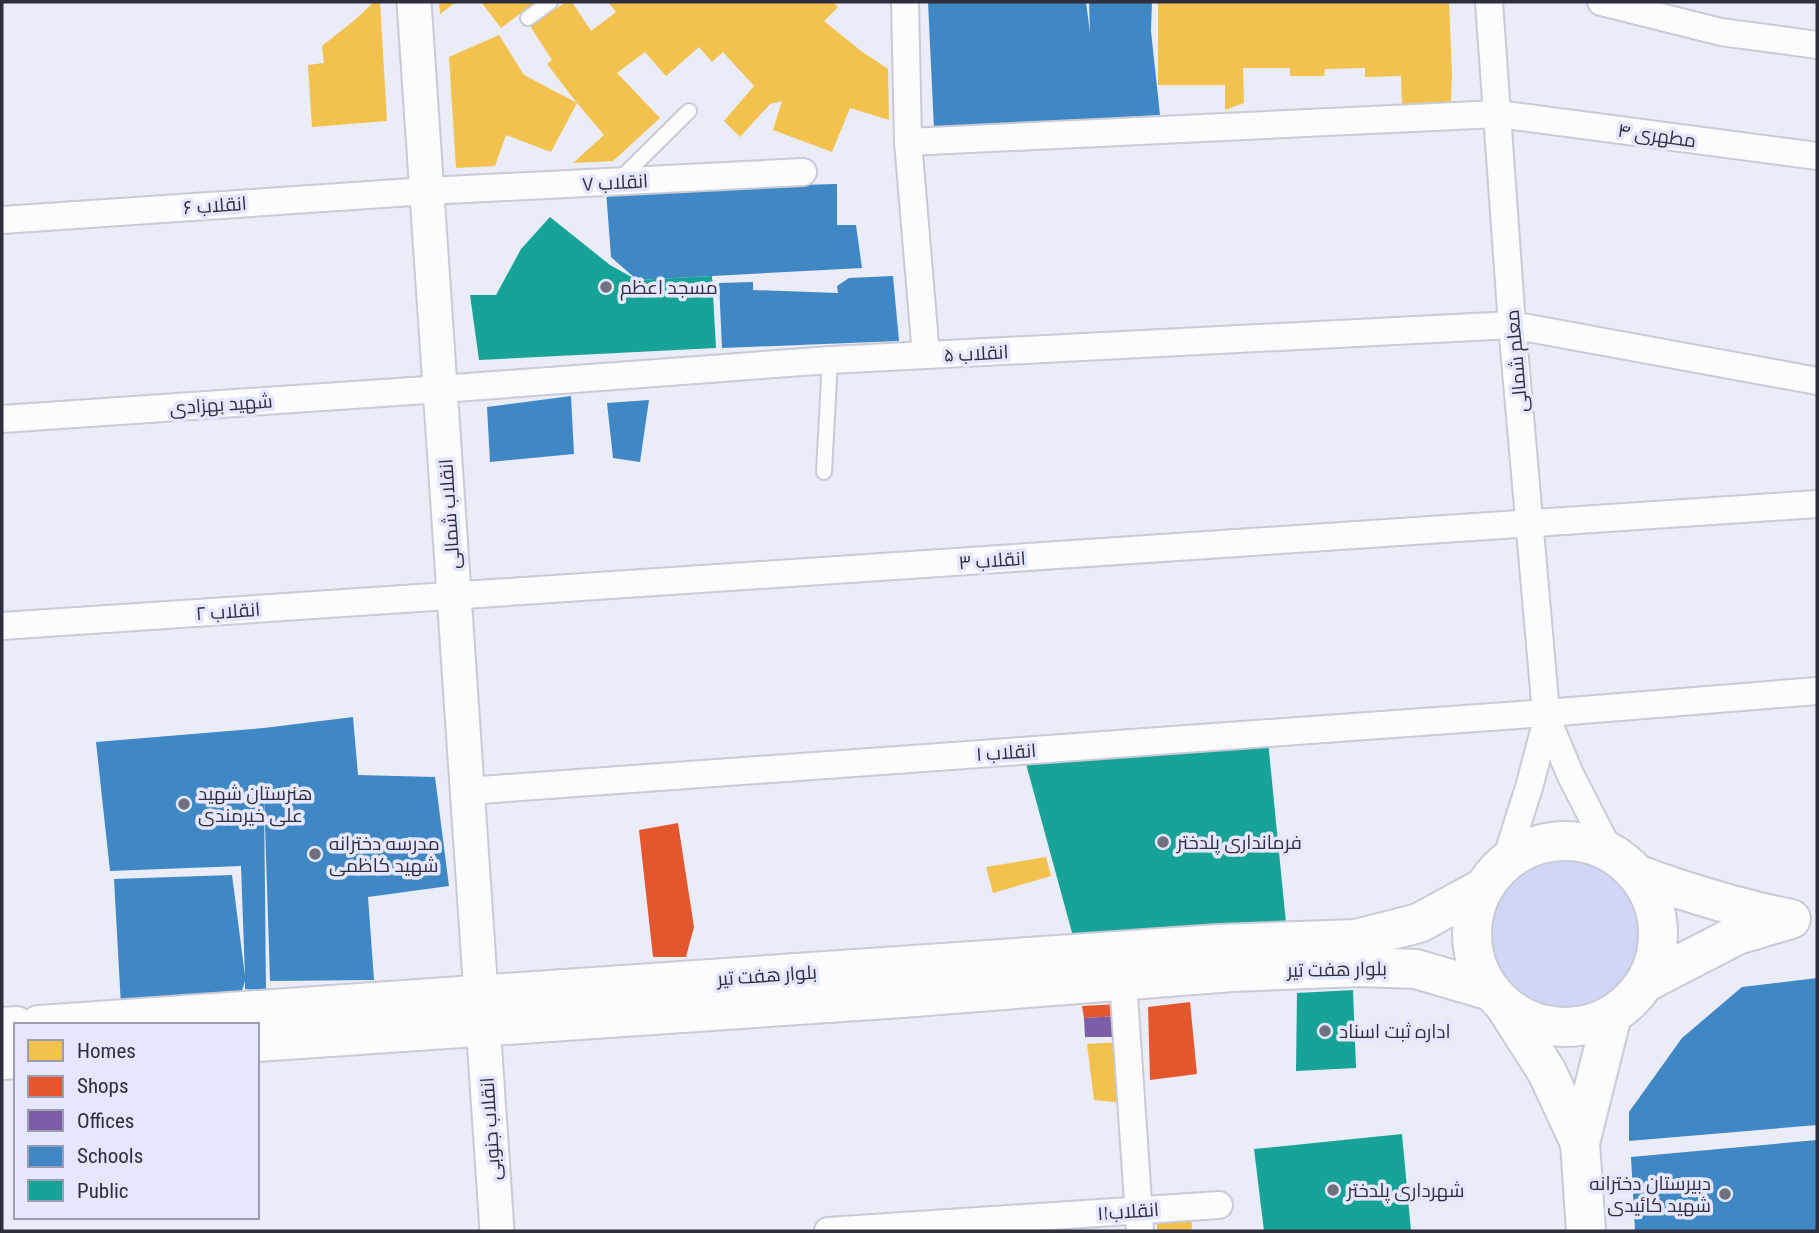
<svg xmlns="http://www.w3.org/2000/svg" width="1819" height="1233" font-family="'Roboto Condensed',Cairo,sans-serif">
<rect width="100%" height="100%" fill="#eaecf8"/>
<circle fill="#d1d5f6" cx="1569" cy="933" r="80"/>
<g fill="#f2c14e">
<polygon points="374,2 380,2 387,121 312,127 308,65 324,63 322,46 356,19"/>
<polygon points="439,2 456,2 440,14"/>
<polygon points="481,2 536,2 501,28"/>
<polygon points="566,2 572,2 591,31 616,12 608,2 833,2 838,7 824,21 861,51 888,69 889,120 850,108 832,152 773,130 782,101 770,104 740,137 724,121 754,86 723,52 712,62 699,47 666,76 645,52 617,73 660,118 613,161 573,163 604,135 577,103 551,152 506,135 495,166 456,168 449,57 499,35 524,75 577,103 547,64 552,60 530,26"/>
<polygon points="1158,2 1449,2 1452,74 1451,103 1402,105 1401,76 1365,77 1365,68 1325,69 1324,76 1290,76 1290,68 1243,68 1244,103 1225,110 1225,85 1158,85"/>
<polygon points="1046,857 1051,876 993,893 986,867"/>
<polygon points="1122,1042 1126,1103 1094,1100 1087,1044"/>
<polygon points="1191,1213 1192,1231 1157,1231 1157,1214"/>
</g>
<g fill="#e4572e">
<polygon points="678,823 694,927 686,957 653,957 639,830"/>
<polygon points="1190,1002 1197,1074 1150,1080 1148,1007"/>
<polygon points="1119,1004 1119,1016 1084,1018 1082,1006"/>
</g>
<polygon fill="#7b5ea7" points="1119,1016 1118,1037 1085,1037 1084,1018"/>
<g fill="#3f88c5">
<polygon points="928,2 1086,2 1090,33 1089,2 1152,2 1151,31 1160,115 934,129"/>
<polygon points="837,184 837,225 856,225 862,268 637,280 611,257 606,190"/>
<polygon points="893,276 899,341 722,348 719,283 753,282 753,290 838,293 837,286 849,278"/>
<polygon points="571,396 574,454 490,462 487,407"/>
<polygon points="649,400 640,462 613,458 607,403"/>
<polygon points="353,717 358,775 435,777 449,886 368,897 374,980 270,981 264,794 266,992 245,989 245,981 239,1000 121,1006 114,879 232,875 245,976 241,866 110,871 96,742 264,728"/>
<polygon points="1817,978 1817,1125 1629,1141 1629,1112 1682,1038 1742,987"/>
<polygon points="1817,1140 1817,1231 1635,1231 1631,1157"/>
</g>
<g fill="#17a398">
<polygon points="550,217 610,265 637,280 712,276 716,348 479,360 470,295 496,295 521,249"/>
<polygon points="1268,741 1286,923 1074,940 1025,760"/>
<polygon points="1353,990 1356,1068 1296,1071 1297,993"/>
<polygon points="1402,1134 1411,1231 1264,1231 1254,1149"/>
</g>
<g fill="none" stroke-linecap="round" stroke-linejoin="round">
<defs>
<g id="service">
<polyline points="528,18 550,2"/>
<polyline points="618,181 689,111"/>
<polyline points="824,472 830,360"/>
</g>
<g id="minor">
<polyline points="905,2 908,142 926,355"/>
<polyline points="1489,2 1512,325 1546,713 1547,719 1570,774 1611,854"/>
<polyline points="1601,2 1721,32 1817,45"/>
<polyline points="908,142 1498,114 1817,156"/>
<polyline points="2,220 427,191 803,172"/>
<polyline points="2,419 441,389 830,360 1512,325 1817,381"/>
<polyline points="2,626 1817,504"/>
<polyline points="467,791 1546,713 1817,691"/>
<polyline points="1505,863 1530,784 1547,719"/>
<polyline points="1123,981 1140,1231"/>
<polyline points="828,1231 1219,1205"/>
</g>
<polyline id="tertiary" points="414,2 497,1231"/>
<g id="secondary">
<circle cx="1565" cy="934" r="93"/>
<path d="M1636 874C1688 893 1736 908 1791 919L1737 935 1646 982"/>
<polyline points="1505,1006 1547,1072 1580,1143"/>
<polyline points="39,1025 1218,944 1356,939 1419,923 1485,887"/>
<polyline points="2,1027 16,1026"/>
<polyline points="257,1042 902,998 1232,972 1360,967 1416,969 1491,991"/>
<polyline points="2,1060 16,1059"/>
<polyline points="1586,1231 1580,1143 1612,1015"/>
</g>
</defs>
<use href="#service" stroke="#c8cad6" stroke-width="18"/>
<use href="#minor" stroke="#c8cad6" stroke-width="30"/>
<use href="#tertiary" stroke="#c8cad6" stroke-width="37"/>
<use href="#secondary" stroke="#c8cad6" stroke-width="42"/>
<use href="#service" stroke="#fcfcfe" stroke-width="14"/>
<use href="#minor" stroke="#fcfcfe" stroke-width="26"/>
<use href="#tertiary" stroke="#fcfcfe" stroke-width="33"/>
<use href="#secondary" stroke="#fcfcfe" stroke-width="38"/>
</g>
<g fill="#6f717e" stroke="#e4e7fe" stroke-width="2.5">
<circle cx="606" cy="287" r="7"/>
<circle cx="184" cy="804" r="7"/>
<circle cx="1163" cy="842" r="7"/>
<circle cx="315" cy="854" r="7"/>
<circle cx="1325" cy="1031" r="7"/>
<circle cx="1333" cy="1190" r="7"/>
<circle cx="1725" cy="1194" r="7"/>
</g>
<g text-anchor="middle" stroke-width="7" stroke-linejoin="round" paint-order="stroke">
<g font-size="19" fill="#2d2f3d" stroke="#e4e7fe">
<text transform="translate(1657 135) rotate(8)" y="7">مطهری ۴</text>
<text transform="translate(615 182) rotate(-3)" y="7">انقلاب ۷</text>
<text transform="translate(215 205) rotate(-4)" y="7">انقلاب ۶</text>
<text transform="translate(976 353) rotate(-3)" y="7">انقلاب ۵</text>
<text transform="translate(1516 361) rotate(-95)" y="7">معلم شمالی</text>
<text transform="translate(221 404) rotate(-4)" y="7">شهید بهزادی</text>
<text transform="translate(449 514) rotate(-94)" y="7">انقلاب شمالی</text>
<text transform="translate(992 560) rotate(-4)" y="7">انقلاب ۳</text>
<text transform="translate(228 611) rotate(-4)" y="7">انقلاب ۲</text>
<text transform="translate(1006 752) rotate(-4)" y="7">انقلاب ۱</text>
<text transform="translate(1337 969) rotate(-1)" y="7">بلوار هفت تیر</text>
<text transform="translate(767 975) rotate(-4)" y="7">بلوار هفت تیر</text>
<text transform="translate(490 1129) rotate(-94)" y="7">انقلاب جنوبی</text>
<text transform="translate(1128 1211) rotate(-4)" y="7">انقلاب۱۱</text>
</g>
<g font-size="19" fill="#2d2f3d" stroke="#e4e7fe" text-anchor="start">
<text x="620" y="294">مسجد اعظم</text>
<text x="198" y="800">هنرستان شهید<tspan x="198" dy="22">علی خیرمندی</tspan></text>
<text x="1177" y="849">فرمانداری پلدختر</text>
<text x="329" y="850">مدرسه دخترانه<tspan x="329" dy="22">شهید کاظمی</tspan></text>
<text x="1339" y="1038">اداره ثبت اسناد</text>
<text x="1711" y="1190" text-anchor="end">دبیرستان دخترانه<tspan x="1711" dy="22">شهید کائیدی</tspan></text>
<text x="1347" y="1197">شهرداری پلدختر</text>
</g>
</g>
<rect width="1819" height="1233" fill="none" stroke="#2d2f3d" stroke-width="7"/>
<rect x="14" y="1023" width="245" height="196" fill="#e4e7fe" stroke="#9b9db1" stroke-width="2"/>
<rect x="28" y="1040" width="35" height="21" fill="#f2c14e" stroke="#9b9db1" stroke-width="2"/>
<text x="77" y="1058" font-size="21" fill="#2d2f3d">Homes</text>
<rect x="28" y="1076" width="35" height="21" fill="#e4572e" stroke="#9b9db1" stroke-width="2"/>
<text x="77" y="1093" font-size="21" fill="#2d2f3d">Shops</text>
<rect x="28" y="1110" width="35" height="21" fill="#7b5ea7" stroke="#9b9db1" stroke-width="2"/>
<text x="77" y="1128" font-size="21" fill="#2d2f3d">Offices</text>
<rect x="28" y="1146" width="35" height="21" fill="#3f88c5" stroke="#9b9db1" stroke-width="2"/>
<text x="77" y="1163" font-size="21" fill="#2d2f3d">Schools</text>
<rect x="28" y="1180" width="35" height="21" fill="#17a398" stroke="#9b9db1" stroke-width="2"/>
<text x="77" y="1198" font-size="21" fill="#2d2f3d">Public</text>
</svg>
